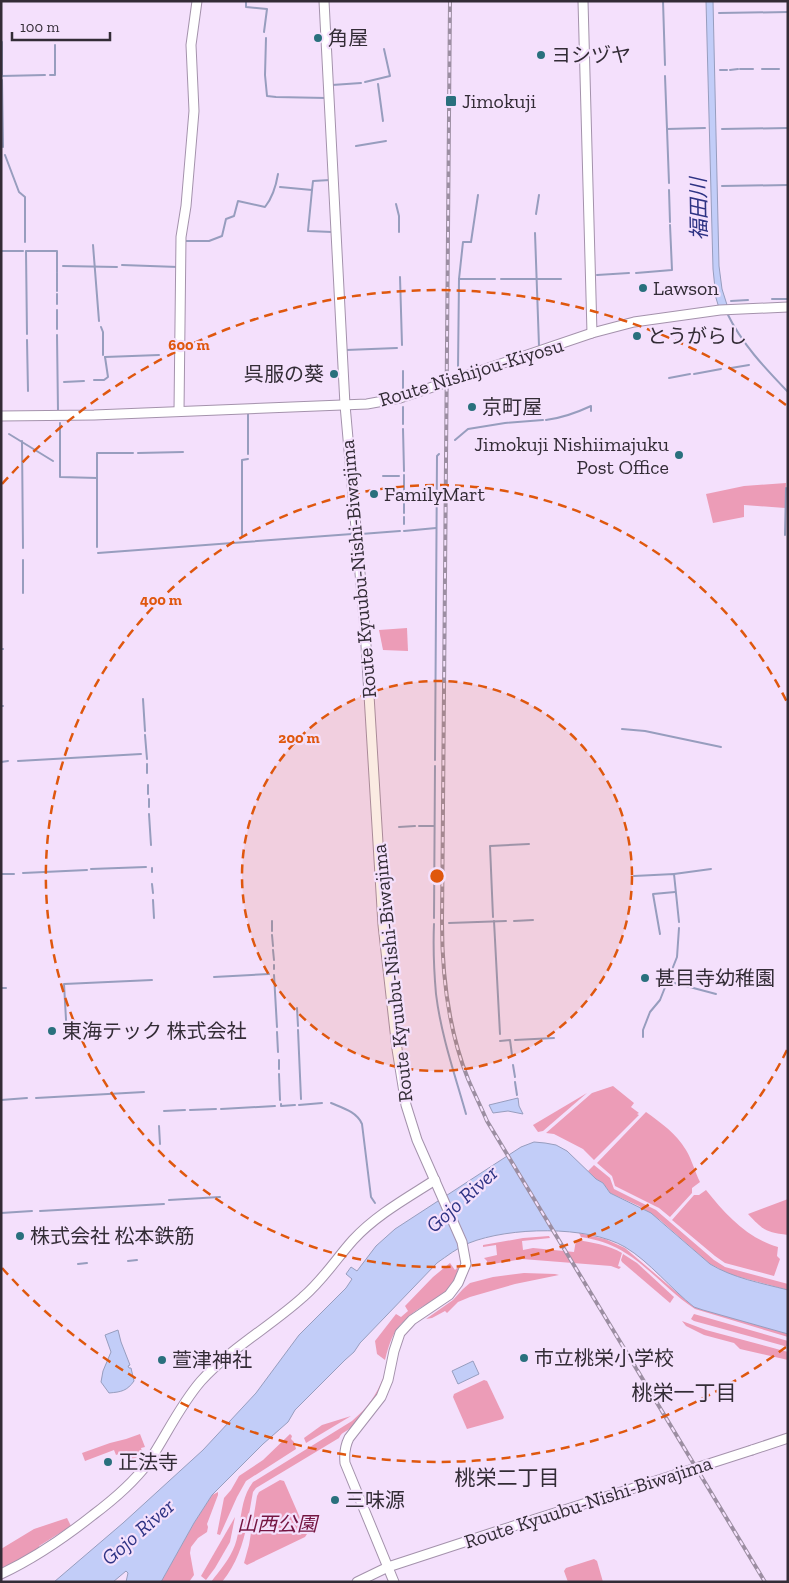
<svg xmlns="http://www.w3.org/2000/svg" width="789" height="1583" font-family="'Zilla Slab','Noto Sans JP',serif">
<rect width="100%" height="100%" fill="#f4e0fc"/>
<g fill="#ec9cb7">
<polygon points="786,483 785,508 744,505 744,517 713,523 706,494 744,486"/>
<polygon points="407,628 408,651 383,650 379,630"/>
<polygon points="613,1086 634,1103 631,1107 639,1113 637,1114 639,1115 594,1160 583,1149 554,1134 546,1133 592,1093"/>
<polygon points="587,1093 543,1131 538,1132 533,1125"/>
<path d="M646 1112C661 1123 676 1133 686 1150 692 1160 695 1172 700 1182L692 1188V1193L670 1217 659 1208 615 1186 612 1176 597 1163Z"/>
<polygon points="594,1165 610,1178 614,1189 656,1210 714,1260 725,1267 788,1284 788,1290 728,1274 718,1268 710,1264 660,1220 639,1206 610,1193 603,1183 596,1179 588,1171"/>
<path d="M706 1190C726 1215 747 1238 778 1247L777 1256 780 1259 774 1276 725 1263 715 1256 672 1220 694 1195H699Z"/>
<path d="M788 1199V1235C765 1232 763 1230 748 1214Z"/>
<path d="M579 1233 605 1239 625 1248 694 1307 788 1334V1337L695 1309C653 1281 636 1245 581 1237Z"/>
<path d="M549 1236 550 1238 522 1241 523 1250 533 1248 574 1252 576 1240C591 1242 609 1245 622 1253L618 1266 621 1267 619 1269 611 1266 522 1259 487 1265V1261L484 1258 497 1255 496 1245 483 1247V1245L523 1238Z"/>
<polygon points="623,1254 637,1263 674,1297 670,1303 622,1262 621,1260"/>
<path d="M450 1263 455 1270 459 1266C450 1302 429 1297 406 1319 393 1330 389 1344 385 1360L377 1354 375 1341 396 1314 401 1317 408 1311 405 1306 433 1277Z"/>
<polygon points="524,1273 555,1274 559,1275 515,1284 470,1297 458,1302 447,1313 445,1311 432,1318 426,1319 453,1300 463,1289 470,1283 493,1277"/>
<polygon points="694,1314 788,1341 788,1347 694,1321 691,1319"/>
<polygon points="682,1321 706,1330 788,1352 788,1360 740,1349 734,1343 704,1335 686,1326"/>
<path d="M384 1376C384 1391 364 1414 354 1425 349 1431 342 1431 339 1438L256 1488 253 1492C247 1524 244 1555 222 1582H211C220 1570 230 1559 235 1545 242 1525 239 1500 253 1482L352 1421C368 1407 376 1396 384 1376Z"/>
<polygon points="484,1380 487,1381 504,1417 503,1419 467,1429 453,1397 454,1394"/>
<polygon points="351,1416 306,1443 304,1438 322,1425"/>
<polygon points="140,1434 145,1447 141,1448 143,1455 130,1460 127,1451 116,1455 114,1450 85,1461 82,1453 110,1443 126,1439"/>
<polygon points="290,1434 292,1436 291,1439 294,1442 296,1449 246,1481 237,1497 220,1535 217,1534 224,1498 231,1490 239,1476 263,1460"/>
<polygon points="280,1480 284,1481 307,1534 305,1537 247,1565 244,1563 249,1545 257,1496 259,1492"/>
<polygon points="218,1492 218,1495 207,1524 208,1527 207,1532 198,1538 191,1547 190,1553 194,1575 189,1582 161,1582 194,1523 212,1495"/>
<polygon points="235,1517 230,1542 215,1568 206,1580 201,1576"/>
<polygon points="67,1518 71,1526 39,1546 39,1548 22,1559 1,1568 1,1549 34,1529"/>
<polygon points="594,1559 597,1561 603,1582 568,1582 564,1571 566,1568"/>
</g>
<g fill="#c2cdf8" stroke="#979dbe">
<polygon points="706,1 713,1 719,266 722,289 728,308 719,308 716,298 713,269"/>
<polygon points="518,1098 519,1106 523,1114 508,1111 493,1113 489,1105"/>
<path d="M534 1142 545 1143 556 1145 567 1151 596 1179 603 1183 610 1193 651 1213 710 1264C733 1278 761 1283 788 1290V1334L703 1310 694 1307C671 1289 650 1262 625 1247 587 1225 509 1227 469 1243 457 1248 447 1256 437 1263L360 1343 354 1352 345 1360 295 1410 288 1422 263 1444 212 1495 194 1523 161 1582H126L128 1573 126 1571 113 1582H54L123 1523 203 1450 256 1393 299 1335 346 1288 352 1279 346 1274 351 1267 357 1271 376 1246 395 1229 521 1147Z"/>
<path d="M118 1330 121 1342 130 1365 128 1366 129 1368H131L134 1381C127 1391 121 1392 109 1393L101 1382 103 1371 111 1352 105 1335Z"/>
<polygon points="473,1361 479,1374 458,1384 452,1371"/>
</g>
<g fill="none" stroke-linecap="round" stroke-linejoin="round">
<g stroke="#979dbe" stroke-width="2">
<polyline points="246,1 246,7 267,9 264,32"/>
<polyline points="663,1 665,65"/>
<polyline points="719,13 788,12"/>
<polyline points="266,38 265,75 267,96 276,97 326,98"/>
<polyline points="2,42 2,76 45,75"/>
<polyline points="740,69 753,69"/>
<polyline points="762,69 779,69"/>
<polyline points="720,70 727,70"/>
<polyline points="730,70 738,69"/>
<polyline points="50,75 55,75 55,45"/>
<polyline points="665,76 667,129 705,128"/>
<polyline points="2,80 3,147"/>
<polyline points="365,82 390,76 384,49"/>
<polyline points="378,84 383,121"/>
<polyline points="332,85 361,83"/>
<polyline points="667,129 669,183"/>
<polyline points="722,129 788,128"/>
<polyline points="356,146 386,141"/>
<polyline points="5,155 19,192 25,197 25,242"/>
<polyline points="722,186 788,185"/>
<polyline points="280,187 312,190 313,181 330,180"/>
<polyline points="312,190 308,231 332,232"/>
<polyline points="669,190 670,222"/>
<polyline points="396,204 399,216 399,232"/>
<polyline points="536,214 539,195"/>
<polyline points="535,233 539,346"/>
<path d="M186 241H209L222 236 226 219 234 216 238 201 265 207C273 197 276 186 278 174"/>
<polyline points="93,245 99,321"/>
<polyline points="1,251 23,251"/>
<polyline points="122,265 178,267"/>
<polyline points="63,266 117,267"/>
<polyline points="57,273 57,291"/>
<polyline points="636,273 672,270 670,225"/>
<polyline points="597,275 629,273"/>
<polyline points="400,277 402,345"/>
<polyline points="459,279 463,242 471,242 478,195"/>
<polyline points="501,279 561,279"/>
<polyline points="57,294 57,304"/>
<polyline points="772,299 788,299"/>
<polyline points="731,301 748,300"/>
<polyline points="57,310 57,329"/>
<path d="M727 313C742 344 764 367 788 392"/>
<polyline points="101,327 103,332 103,355"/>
<polyline points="27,334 26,251 57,251 57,272"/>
<polyline points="57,335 58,411"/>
<polyline points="27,340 28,391"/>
<polyline points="346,350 397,348"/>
<polyline points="105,357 159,355"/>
<polyline points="458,368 459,279 495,279"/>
<polyline points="731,368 749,365"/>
<polyline points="403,371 403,390"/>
<polyline points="694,374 721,369"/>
<polyline points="669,378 690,374"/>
<polyline points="94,380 104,380 108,377 105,357"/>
<polyline points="64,382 84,381"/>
<polyline points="403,407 403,424"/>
<path d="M546 420C562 418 576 413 591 406V411"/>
<polyline points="60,423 60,477 97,478"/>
<polyline points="403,429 404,471"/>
<polyline points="9,434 53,461"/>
<polyline points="455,440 468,429 505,423 543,420"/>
<polyline points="22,441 23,548"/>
<polyline points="138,453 183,452"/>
<polyline points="248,454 248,414"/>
<polyline points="404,475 404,513"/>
<polyline points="383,476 399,476"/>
<polyline points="404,517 404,524"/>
<polyline points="404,531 436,528"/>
<polyline points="361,534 400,531"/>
<polyline points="785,535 786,488"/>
<polyline points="242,537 242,460 248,459"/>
<polyline points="97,547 97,453 133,453"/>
<polyline points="98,553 352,534"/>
<polyline points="23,560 23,593"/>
<polyline points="1,649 3,649"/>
<polyline points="143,699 145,731"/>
<polyline points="1,706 3,706"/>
<polyline points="622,729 645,731 721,747"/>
<polyline points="145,735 147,759"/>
<polyline points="435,760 437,456 439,454"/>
<polyline points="18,761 141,754"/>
<polyline points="1,762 8,761"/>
<polyline points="147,764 147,773"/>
<polyline points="148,785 148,794"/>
<polyline points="149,799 149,807"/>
<polyline points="149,814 151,845"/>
<polyline points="419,826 434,826"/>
<polyline points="399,827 415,826"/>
<polyline points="152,868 152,872"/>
<polyline points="91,869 146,867"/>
<polyline points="23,873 87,870"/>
<polyline points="1,874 14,874"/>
<polyline points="674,874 711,869"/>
<polyline points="634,876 674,874 679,922"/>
<polyline points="152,884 153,893"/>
<polyline points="153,900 154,918"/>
<polyline points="493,917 490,846 529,844"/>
<polyline points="434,918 435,766"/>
<polyline points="272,921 272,931"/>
<polyline points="494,921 500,1034"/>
<polyline points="514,921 533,920"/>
<polyline points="449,923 506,921"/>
<path d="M434 924C433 948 434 971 436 994 441 1035 455 1075 466 1114"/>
<polyline points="660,934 653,894 675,892"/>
<polyline points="272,935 273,946"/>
<polyline points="273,950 274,960"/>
<polyline points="274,965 274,969"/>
<polyline points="274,975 277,1027"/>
<polyline points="214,977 269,974"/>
<polyline points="667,981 716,994"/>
<polyline points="1,988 6,988"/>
<polyline points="297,1008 298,1026"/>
<polyline points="298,1030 301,1099"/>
<polyline points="277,1032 278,1052"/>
<polyline points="67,1037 64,984 152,980"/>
<polyline points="643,1037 643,1030 650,1012 660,1000 677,957 679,928"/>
<polyline points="515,1040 554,1038"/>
<polyline points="500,1041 510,1040 512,1055"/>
<polyline points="279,1060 279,1069"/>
<polyline points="513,1065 515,1077"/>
<polyline points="279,1074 280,1100"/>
<polyline points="515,1082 517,1095"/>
<polyline points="36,1098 144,1092"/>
<polyline points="1,1100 27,1098"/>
<path d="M331 1103C343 1108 357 1112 362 1124L371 1197 375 1203"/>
<polyline points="281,1104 281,1106 295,1105"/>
<polyline points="299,1105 322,1103"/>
<polyline points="221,1109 275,1106"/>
<polyline points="190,1110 216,1109"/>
<polyline points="164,1111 185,1110"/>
<polyline points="159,1126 160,1144"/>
<polyline points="169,1200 220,1197"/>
<polyline points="40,1211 164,1204"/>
<polyline points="1,1213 32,1211"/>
<polyline points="128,1261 137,1260"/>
<polyline points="78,1264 87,1263"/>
</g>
<defs>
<g id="secondary">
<path d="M324 1 345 405 365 629 383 925 397 1049 406 1105 417 1140 462 1242 466 1264 458 1283 449 1295 412 1320 400 1333 394 1351 388 1380 381 1397 349 1438C345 1446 344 1453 345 1463L394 1582"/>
<polyline points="583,1 592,333"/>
<polyline points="179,411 181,237 186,206 194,111 191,45 197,1"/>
<polyline points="1,416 94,415 367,404 400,398 592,333 634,322 720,310 788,307"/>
<polyline points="752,1450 788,1438"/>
<path d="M1 1574C35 1558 64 1538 93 1515 113 1500 133 1483 148 1463 166 1436 180 1405 201 1381 231 1348 271 1326 303 1297 323 1280 336 1259 353 1240 376 1215 407 1198 435 1180"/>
<polyline points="357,1582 388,1567 501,1530 634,1488"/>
</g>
</defs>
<use href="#secondary" stroke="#a492ac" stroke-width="11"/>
<use href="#secondary" stroke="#fff" stroke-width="9"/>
<defs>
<path id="rail" d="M450 1 442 922C442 976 448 1029 468 1079 474 1093 481 1107 487 1121L765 1582"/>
</defs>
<use href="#rail" stroke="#9c8ea2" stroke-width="4"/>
<use href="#rail" stroke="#f4e0fc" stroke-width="2" stroke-dasharray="5.5" stroke-linecap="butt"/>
<defs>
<polyline id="secondary-bridge" points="634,1488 752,1450"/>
</defs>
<use href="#secondary-bridge" stroke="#a492ac" stroke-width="11" stroke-linecap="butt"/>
<use href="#secondary-bridge" stroke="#fff" stroke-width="9"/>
</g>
<circle cx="437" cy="876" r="195" fill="#df570e" fill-opacity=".12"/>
<g fill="none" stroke="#df570e" stroke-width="2.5" stroke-dasharray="9 6">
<circle cx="437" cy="876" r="195"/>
<path d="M787 1050A391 391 0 1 1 787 702"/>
<path d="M786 1347A586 586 0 0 1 2 1268M2 484A586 586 0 0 1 786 405"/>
</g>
<g fill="#29707d" stroke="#f4e0fc" stroke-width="2">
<circle cx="318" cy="38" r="5"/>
<circle cx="541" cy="55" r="5"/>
<rect x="445" y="95" width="12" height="12" rx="2.5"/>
<circle cx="643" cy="288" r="5"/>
<circle cx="637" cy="336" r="5"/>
<circle cx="334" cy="374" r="5"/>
<circle cx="472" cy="407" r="5"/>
<circle cx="679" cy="455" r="5"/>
<circle cx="374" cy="494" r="5"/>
<circle cx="645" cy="978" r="5"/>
<circle cx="52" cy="1031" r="5"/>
<circle cx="20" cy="1236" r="5"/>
<circle cx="524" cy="1358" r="5"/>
<circle cx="162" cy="1360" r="5"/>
<circle cx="108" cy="1462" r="5"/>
<circle cx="335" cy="1500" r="5"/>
</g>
<g text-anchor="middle" stroke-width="4.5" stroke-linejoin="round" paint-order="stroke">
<g font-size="20" fill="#332c36" stroke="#f4e0fc" text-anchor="start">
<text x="328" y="45">角屋</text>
<text x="551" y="62">ヨシヅヤ</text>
<text x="462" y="108">Jimokuji</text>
<text x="653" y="295">Lawson</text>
<text x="647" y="343">とうがらし</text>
<text x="324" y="381" text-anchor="end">呉服の葵</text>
<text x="482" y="414">京町屋</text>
<text x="669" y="451" text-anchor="end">Jimokuji Nishiimajuku<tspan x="669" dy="23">Post Office</tspan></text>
<text x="384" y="501">FamilyMart</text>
<text x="655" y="985">甚目寺幼稚園</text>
<text x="62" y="1038">東海テック 株式会社</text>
<text x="30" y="1243">株式会社 松本鉄筋</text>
<text x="534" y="1365">市立桃栄小学校</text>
<text x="172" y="1367">萱津神社</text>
<text x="118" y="1469">正法寺</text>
<text x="345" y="1507">三味源</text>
</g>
<g font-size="20" fill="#332c36" stroke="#f4e0fc">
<text transform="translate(471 372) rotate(-17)" y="7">Route Nishijou-Kiyosu</text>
<text transform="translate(358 569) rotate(-95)" y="7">Route Kyuubu-Nishi-Biwajima</text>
<text transform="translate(392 973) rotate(-96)" y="7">Route Kyuubu-Nishi-Biwajima</text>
<text transform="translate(588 1502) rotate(-18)" y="7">Route Kyuubu-Nishi-Biwajima</text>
</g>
<g font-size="20" font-style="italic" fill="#741541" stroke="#f4e0fc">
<text x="277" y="1531">山西公園</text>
</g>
<g font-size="21" font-style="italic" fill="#2e3384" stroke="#f4e0fc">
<text transform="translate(699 209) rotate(-91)" y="7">福田川</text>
<text transform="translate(462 1199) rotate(-42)" y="7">Gojo River</text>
<text transform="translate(138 1532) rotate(-41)" y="7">Gojo River</text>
</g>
<g font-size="21" fill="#332c36" stroke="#f4e0fc">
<text x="684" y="1400">桃栄一丁目</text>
<text x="507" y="1485">桃栄二丁目</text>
</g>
</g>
<circle cx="437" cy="876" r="8" fill="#df570e" stroke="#f4e0fc" stroke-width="2.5"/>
<g font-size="15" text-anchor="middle" font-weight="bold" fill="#df570e" stroke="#f4e0fc" stroke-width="4.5" stroke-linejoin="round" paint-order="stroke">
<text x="189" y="350">600 m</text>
<text x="161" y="605">400 m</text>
<text x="299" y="743">200 m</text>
</g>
<rect width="789" height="1583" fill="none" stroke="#332c36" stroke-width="5"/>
<path d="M12 32v8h98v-8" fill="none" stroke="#332c36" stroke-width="2.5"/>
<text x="20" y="32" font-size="15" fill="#332c36" stroke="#f4e0fc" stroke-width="4" paint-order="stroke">100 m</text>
</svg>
